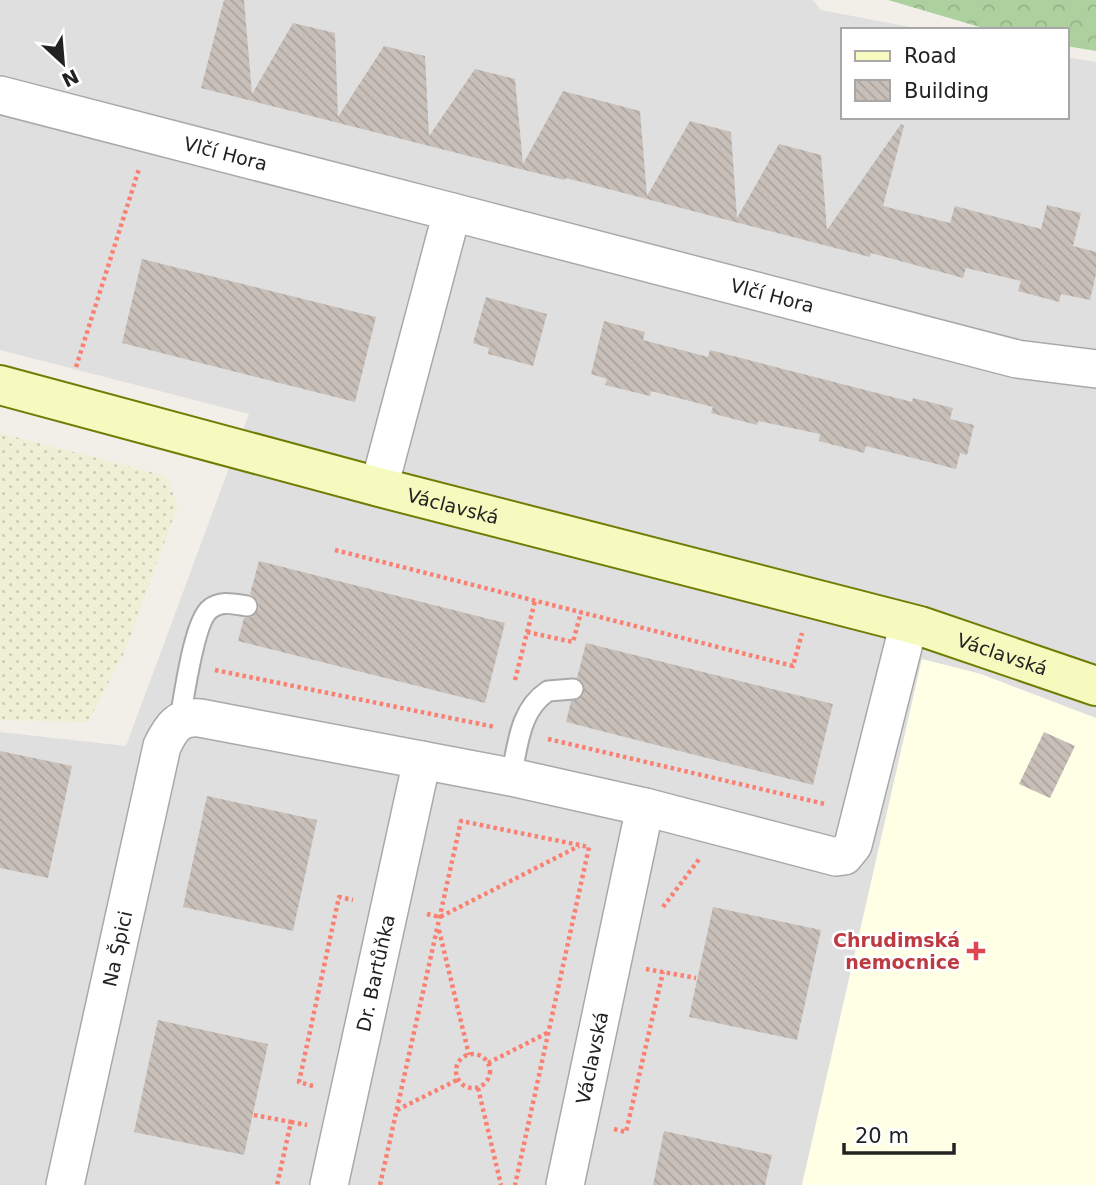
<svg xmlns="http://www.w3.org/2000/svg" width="1096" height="1185" font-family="'DejaVu Sans',sans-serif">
<defs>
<pattern id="farmland-dots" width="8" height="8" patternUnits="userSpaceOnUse" patternTransform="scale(1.75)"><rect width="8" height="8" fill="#eef0d5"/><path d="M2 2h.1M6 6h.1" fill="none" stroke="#ccceb7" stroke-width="1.8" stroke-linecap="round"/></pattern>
<pattern id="forest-crowns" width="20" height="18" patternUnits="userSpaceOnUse" patternTransform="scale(1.75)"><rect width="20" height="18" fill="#add19e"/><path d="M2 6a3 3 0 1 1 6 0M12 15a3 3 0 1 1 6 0" fill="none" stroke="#95b388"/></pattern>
<pattern id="building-back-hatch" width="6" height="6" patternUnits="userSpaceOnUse" patternTransform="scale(1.75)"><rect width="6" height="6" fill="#c7bfb8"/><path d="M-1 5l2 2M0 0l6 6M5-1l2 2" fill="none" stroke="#aba49e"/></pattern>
</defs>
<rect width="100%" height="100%" fill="#f2efe9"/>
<polygon fill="#e0dfdf" points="0,0 813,0 821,10 925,30 842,30 842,117 1066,117 1066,57 1096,62 1096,719 922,659 802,1185 0,1185 0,732 126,746 249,414 0,350"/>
<polygon fill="#ffffe5" points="922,659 981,674 1096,718 1096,1185 802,1185"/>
<polygon fill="url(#farmland-dots)" points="0,433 166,476 178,505 125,651 88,722 0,720"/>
<polygon fill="url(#forest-crowns)" points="888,0 1096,0 1096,51 1066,46 1066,30 990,30"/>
<g fill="url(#building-back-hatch)">
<polygon points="224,0 244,0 252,94 293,23 335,33 338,117 384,46 425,56 429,136 475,69 515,79 523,164 563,91 640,111 647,196 690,121 731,132 737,218 779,144 821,155 827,230 901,124 904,126 883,206 950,223 955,206 1041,229 1047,205 1081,213 1073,246 1096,252 1096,274 1090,300 1061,294 1059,302 1018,291 1021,281 966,268 963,278 871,253 870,257 566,178 565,180 524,170 201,88"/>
<polygon points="142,259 376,317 355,402 122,343"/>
<polygon points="486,297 547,314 533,366 488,354 489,348 473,343"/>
<polygon points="604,321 645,332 643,340 708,357 710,350 912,402 913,398 953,408 950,419 974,425 967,455 960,453 956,469 866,446 864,453 819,441 820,434 758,421 757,425 711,413 713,407 651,391 650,396 605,385 607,379 591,374"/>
<polygon points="259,561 505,623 485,703 238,641 244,618 252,617 259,609 258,601 250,594"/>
<polygon points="586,643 833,704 813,785 566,722 571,701 579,699 584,694 583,683 577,678"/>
<polygon points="1044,732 1075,746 1050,798 1019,784"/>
<polygon points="0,751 72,766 48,878 0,868"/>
<polygon points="207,796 317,820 293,931 183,907"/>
<polygon points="713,907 821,930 797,1040 689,1017"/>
<polygon points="158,1020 268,1044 244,1155 134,1132"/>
<polygon points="664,1131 772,1155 765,1185 653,1185"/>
</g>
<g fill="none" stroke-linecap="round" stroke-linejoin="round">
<defs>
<g id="lane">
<path d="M180 719C184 697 194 621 210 609 221 600 234 604 247 606"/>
<path d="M511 777C518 746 519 710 548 691L573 689"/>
</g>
<g id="street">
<path id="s1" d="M0 95 452 212 379 487"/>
<path id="s2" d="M452 212 1017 359 1096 369"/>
<path id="s3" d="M65 1185 162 746C171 728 178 716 200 718L511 777 645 807 836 857 844 856 853 845 909 623"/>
<path id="s4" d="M329 1185 422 760"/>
<path id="s5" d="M565 1185 645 807"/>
</g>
<g id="secondary">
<path id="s6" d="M0 385 379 487 920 626 1096 686"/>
</g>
</defs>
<use href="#lane" stroke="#a9a9a9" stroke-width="23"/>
<use href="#street" stroke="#a9a9a9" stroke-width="40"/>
<use href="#secondary" stroke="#707d05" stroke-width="42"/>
<g stroke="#fa8072" stroke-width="4.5" stroke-dasharray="3.5 3.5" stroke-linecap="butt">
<polyline points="76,367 139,169"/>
<polyline points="335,550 793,666 802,633"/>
<polyline points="527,632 573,642 581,612"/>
<polyline points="215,670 495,727"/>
<polyline points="515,680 535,601"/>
<polyline points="548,739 825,804"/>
<polyline points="663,907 700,858"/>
<polyline points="427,914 440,917 579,846"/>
<polyline points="439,930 469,1055"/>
<polyline points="646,969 696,978"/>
<circle cx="473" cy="1071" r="17"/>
<polyline points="488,1063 549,1032"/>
<polyline points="313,1086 299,1082 339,897 353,900"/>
<polyline points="478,1088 501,1185"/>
<polyline points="397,1110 457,1080"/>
<polyline points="254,1115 291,1122 277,1185"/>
<polyline points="291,1122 307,1125"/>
<polyline points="614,1129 626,1132 663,972"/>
<polyline points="380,1185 461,821 589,847 515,1185"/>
</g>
<use href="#lane" stroke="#fff" stroke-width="19"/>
<use href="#street" stroke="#fff" stroke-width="37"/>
<use href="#secondary" stroke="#f7fabf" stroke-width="38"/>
</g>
<path fill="#e0444e" stroke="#fff" stroke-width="2.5" d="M972.5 940.5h7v7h7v7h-7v7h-7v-7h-7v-7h7z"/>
<g text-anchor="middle" stroke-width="5" stroke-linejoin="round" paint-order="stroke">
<g font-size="19" fill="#222" stroke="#fff">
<text dy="7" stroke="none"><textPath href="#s1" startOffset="233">Vlčí Hora</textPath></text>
<text dy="7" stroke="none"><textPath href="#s2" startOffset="331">Vlčí Hora</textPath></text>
<text dy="7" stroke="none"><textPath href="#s6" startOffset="469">Václavská</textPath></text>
<text dy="7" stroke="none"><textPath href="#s6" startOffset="1038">Václavská</textPath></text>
<text dy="7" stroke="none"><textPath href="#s3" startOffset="242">Na Špici</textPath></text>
<text dy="7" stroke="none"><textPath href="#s4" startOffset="217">Dr. Bartůňka</textPath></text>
<text dy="7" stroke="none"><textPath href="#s5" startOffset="130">Václavská</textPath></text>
</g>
<g font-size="19" font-weight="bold" fill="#be3a42" stroke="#fff" text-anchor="end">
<text x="960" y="947">Chrudimská<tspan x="960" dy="22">nemocnice</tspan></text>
</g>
</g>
<rect x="841" y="28" width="228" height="91" fill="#ffffff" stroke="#a7a7a7" stroke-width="2"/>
<rect x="855" y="51" width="35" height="10" fill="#f7fabf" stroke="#a7a7a7" stroke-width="2"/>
<text x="904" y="63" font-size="21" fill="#222222">Road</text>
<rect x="855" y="80" width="35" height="21" fill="url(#building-back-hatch)" stroke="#a7a7a7" stroke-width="2"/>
<text x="904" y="98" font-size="21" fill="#222222">Building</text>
<g transform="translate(63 63) rotate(154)" stroke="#ffffff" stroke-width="5" paint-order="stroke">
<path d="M0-5L12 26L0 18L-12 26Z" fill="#222222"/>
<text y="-10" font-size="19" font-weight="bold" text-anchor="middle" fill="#222222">N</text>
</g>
<path d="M844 1143v10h110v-10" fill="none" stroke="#222222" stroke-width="3.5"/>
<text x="855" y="1143" font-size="21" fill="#222222" stroke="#ffffff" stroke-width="5" paint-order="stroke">20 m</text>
</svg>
